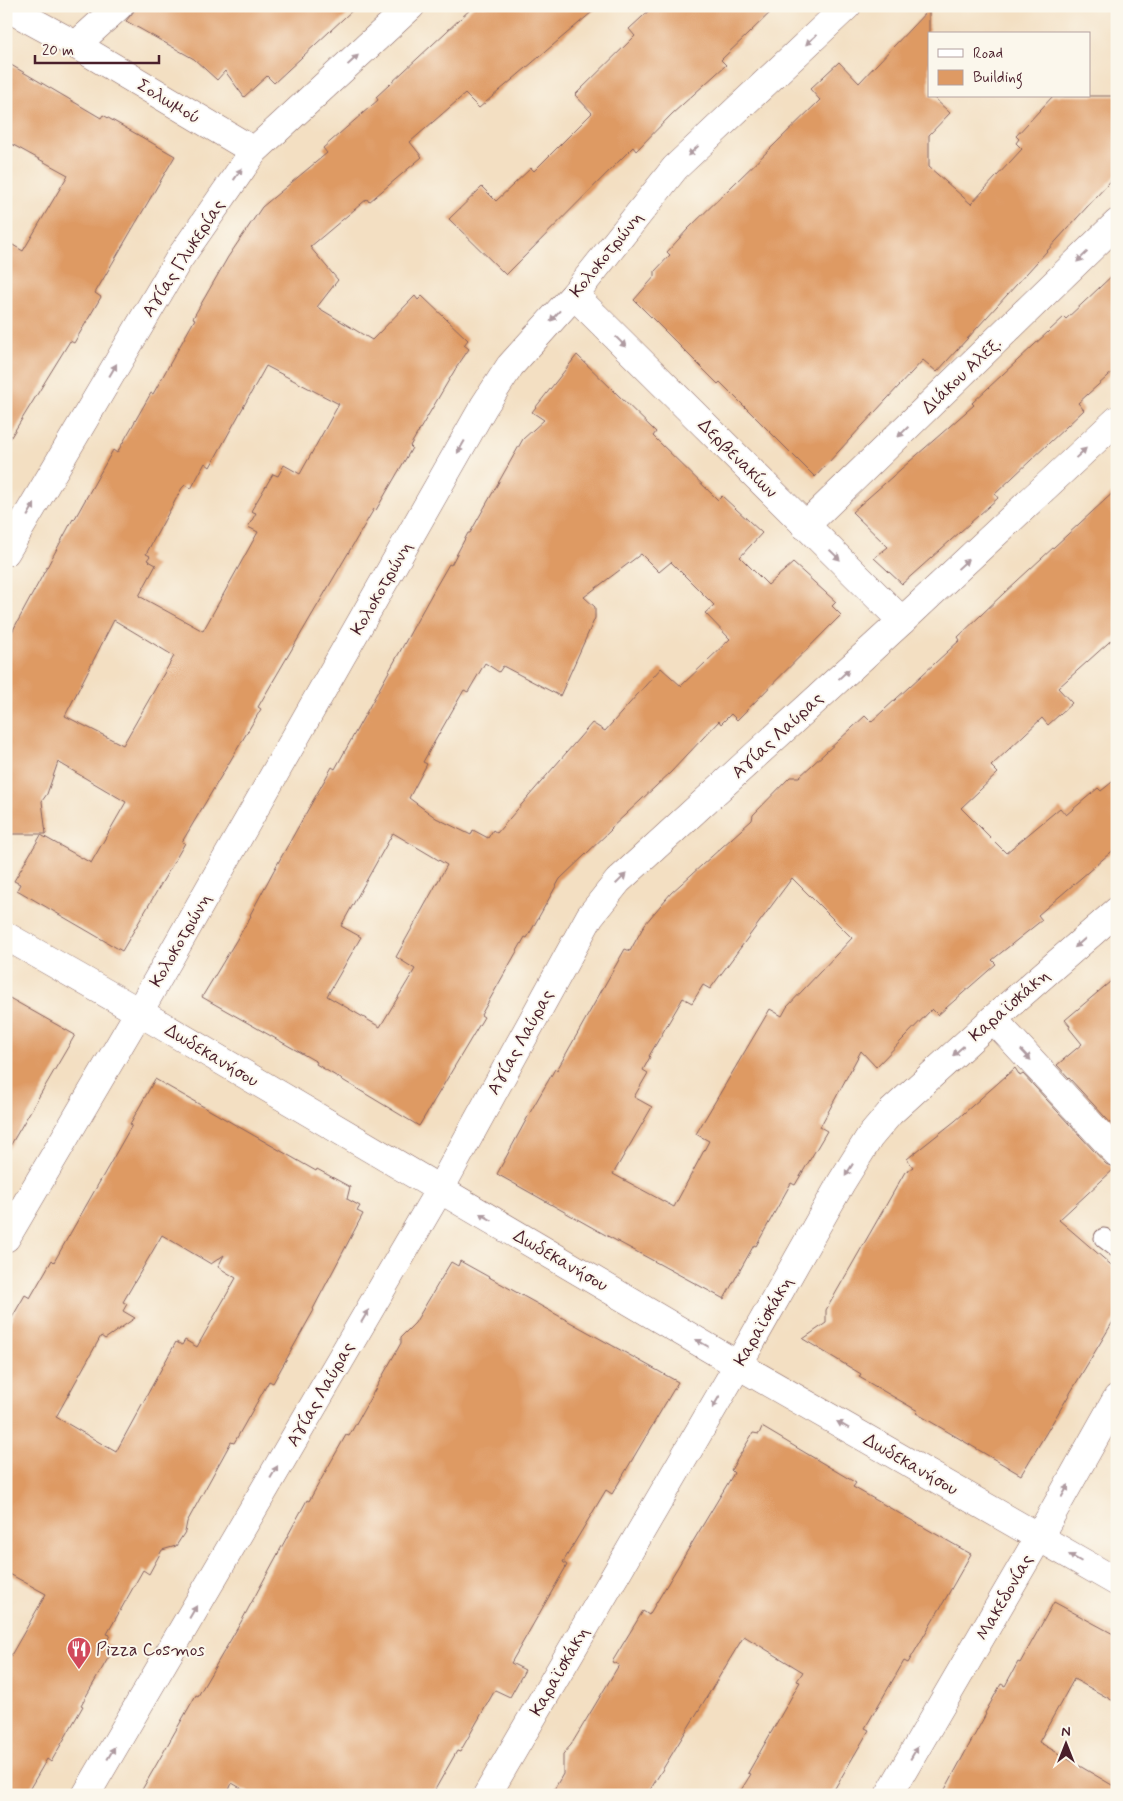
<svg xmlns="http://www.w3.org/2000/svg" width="1123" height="1801" font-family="Mynerve,sans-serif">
<rect width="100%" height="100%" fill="#fbf7ec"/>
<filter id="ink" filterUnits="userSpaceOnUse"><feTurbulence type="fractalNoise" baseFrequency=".02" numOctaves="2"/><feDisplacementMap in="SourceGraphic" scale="10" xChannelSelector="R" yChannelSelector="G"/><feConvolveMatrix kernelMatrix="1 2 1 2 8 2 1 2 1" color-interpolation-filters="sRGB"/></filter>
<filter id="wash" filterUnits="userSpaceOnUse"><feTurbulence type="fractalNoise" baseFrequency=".0096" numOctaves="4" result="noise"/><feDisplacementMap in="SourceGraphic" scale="20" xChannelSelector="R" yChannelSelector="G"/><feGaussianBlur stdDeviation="1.12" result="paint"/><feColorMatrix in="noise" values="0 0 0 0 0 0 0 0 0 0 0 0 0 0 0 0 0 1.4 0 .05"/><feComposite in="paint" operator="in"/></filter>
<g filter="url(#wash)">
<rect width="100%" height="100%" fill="#f3dfc2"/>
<g id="blocks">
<g fill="#de9a64" fill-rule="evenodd">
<polygon points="134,6 357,6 274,83 267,76 244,97 225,71 217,80 194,59 126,21 134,11"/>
<path d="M474 6H599L479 108 465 94 410 142 422 157 369 202 367 199 310 247 338 280 317 307 372 340 415 296 418 300 422 296 468 340 464 345 469 349 456 368 410 446 412 448 376 510 374 509 258 707 261 709 182 842 185 843 122 951 17 890 20 884 14 881 41 835 91 863 126 802 58 762 47 794 42 801 46 834H6V643L73 519 74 520 113 450 117 453 151 393 153 394 195 319 193 318 228 257 262 207 327 153 323 148 378 100 376 97ZM266 366 339 404 300 474 284 465 278 476 273 474 251 511 256 513 248 527 258 532 203 631 139 596 156 565 147 560 150 556 146 554 182 488 185 485 191 489 205 463 210 467ZM114 620 174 656 123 745 65 716Z"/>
<polygon points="654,6 777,6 721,60 726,65 672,114 636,151 633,147 506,275 449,219 482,187 496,201 531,168 534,171 592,113 575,95 635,36 629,29"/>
<polygon points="929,9 929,96 932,96 950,113 929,135 929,167 971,204 1022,149 1016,143 1019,139 1016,136 1053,96 1117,96 1117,174 937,372 923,360 815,477 720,382 718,384 634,300 655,276 655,271 670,255 667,252 688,229 820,100 810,89 839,62 859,83"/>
<polygon points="6,62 101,118 103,115 175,156 95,293 101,297 74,343 70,341 6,445 6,241 23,251 68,175 6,141"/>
<polygon points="1117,271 1117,368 1078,403 1084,410 995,494 998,498 902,584 874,558 888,547 852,512 974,405 972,403 1064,317 1066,319"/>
<path d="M577 355 656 432 653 436 718 500 722 496 762 533 740 557 768 585 793 563 836 602 832 606 841 615 737 720 731 714 721 724 719 721 671 772 610 829 611 830 560 879 527 938 525 937 481 1015 484 1017 419 1126 316 1064 317 1062 202 997 251 916 250 915 274 870 332 767 335 769 434 590 449 564 451 565 468 533H470L523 439 544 420 532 412ZM641 554 659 572 671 562 714 605 705 613 730 639 681 686 661 668 605 731 592 723 497 833 493 830 488 838 473 830 471 835 436 818 409 798 427 764 423 762 464 690 468 692 485 663 499 672 503 666 560 696 595 618V607L584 597ZM393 833 447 865 396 957 415 969 380 1027 327 996 361 937 341 926Z"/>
<path d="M1117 489V635L1058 688 1072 703 1048 725 1042 718 991 766 998 773 961 808 1006 853 1060 808 1066 815 1098 788 1101 791 1117 778V847L1038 915 1042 920 992 960 996 964 938 1015 932 1009 876 1067 861 1051 820 1127 827 1131 795 1185 791 1183 756 1246 754 1245 724 1299 602 1233 497 1174 532 1109 555 1069 557 1070 625 949 630 951 645 924 671 893 752 820 753 815 790 777H799L865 716 871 722 960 640 958 637 1004 593ZM792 878 852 938 787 1007 782 1016 770 1009 696 1134 709 1141 674 1207 613 1174 652 1107 634 1097 648 1073 643 1070 650 1057 649 1056 683 998 692 1003 703 985 710 989Z"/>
<polygon points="1117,976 1117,1130 1057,1065 1082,1044 1069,1028 1070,1026 1065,1020"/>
<polygon points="6,996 75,1035 6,1153"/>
<polygon points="1015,1068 1020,1076 1023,1074 1106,1164 1115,1168 1059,1220 1117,1270 1117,1315 1021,1475 916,1413 918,1411 859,1377 861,1374 803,1339 826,1323 826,1310 905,1172 913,1167 907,1159 955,1121"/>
<path d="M155 1079 316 1171 317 1169 350 1187 347 1199 360 1206 357 1211 363 1214 313 1309 314 1310 273 1383 269 1381 234 1443 231 1442 187 1522 185 1532 176 1546 162 1550 149 1574 143 1570 107 1634 110 1635 106 1643 114 1648 81 1705 83 1706 51 1762 47 1759 26 1795H6V1664L46 1594 6 1572V1328L25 1295 30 1298 52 1260 54 1262 132 1125 130 1124ZM162 1235 211 1264 224 1255 218 1267 236 1278 197 1347 185 1340 182 1345 176 1342 116 1452 56 1417 101 1336 105 1339 135 1318 123 1311 127 1304 123 1302Z"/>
<polygon points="460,1261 678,1382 612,1494 606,1490 563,1562 567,1565 511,1663 525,1670 510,1697 495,1690 460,1752 457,1751 432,1795 253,1795 232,1783 227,1795 139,1795 196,1695 198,1696 241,1622 307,1500 309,1501 346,1435 349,1436 401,1343 401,1337 415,1323 451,1262 458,1266"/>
<polygon points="762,1427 856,1483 853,1487 971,1554 946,1598 908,1663 904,1661 865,1728 869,1730 831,1795 738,1795 751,1774 748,1773 800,1682 797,1681 803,1672 744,1636 647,1795 551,1795 563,1774 563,1754 571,1745 619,1665 612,1662 643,1611 649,1615 734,1473 731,1470 753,1433 759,1434"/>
<polygon points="1054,1602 1117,1636 1117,1703 1074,1679 1039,1742 1117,1788 1117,1795 942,1795 986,1714 985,1713 1001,1684 1005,1686 1018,1662 1020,1663"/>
</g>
</g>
</g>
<g filter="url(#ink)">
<use href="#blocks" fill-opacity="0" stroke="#856260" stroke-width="1"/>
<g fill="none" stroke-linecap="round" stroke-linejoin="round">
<defs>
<polyline id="service" points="1104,1238 1117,1248"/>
<polyline id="pedestrian" points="993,1019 1117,1153"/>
<g id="minor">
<polyline points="6,7 76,45 254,151"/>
<polyline points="76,45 119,6"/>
<polyline points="574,295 902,621"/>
<polyline points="805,526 1117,223"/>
<polyline points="6,552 179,259 254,151 411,6"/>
<polyline points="6,936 139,1012 738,1365 1117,1582"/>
<polyline points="6,1238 139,1012 484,406 510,366 574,295 675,168 847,6"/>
<polyline points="86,1795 440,1189 590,916 618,881 902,621 1117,420"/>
<polyline points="487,1795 738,1365 841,1183 869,1138 890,1113 993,1019 1117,911"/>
<polyline points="889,1795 1039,1537 1117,1398"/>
</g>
</defs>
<use href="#service" stroke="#856260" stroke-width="21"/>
<use href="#pedestrian" stroke="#856260" stroke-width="29"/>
<use href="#minor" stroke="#856260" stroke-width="29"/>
<use href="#service" stroke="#fff" stroke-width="19"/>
<use href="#pedestrian" stroke="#fff" stroke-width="28"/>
<use href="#minor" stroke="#fff" stroke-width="28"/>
</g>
<defs><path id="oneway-solid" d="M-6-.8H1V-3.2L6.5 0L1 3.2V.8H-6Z" transform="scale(1.25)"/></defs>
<g fill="#ae9aa0">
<use href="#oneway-solid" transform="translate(811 40) rotate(137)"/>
<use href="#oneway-solid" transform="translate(353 60) rotate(-43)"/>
<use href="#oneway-solid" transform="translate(693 151) rotate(137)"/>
<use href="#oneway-solid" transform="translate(238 174) rotate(-55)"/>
<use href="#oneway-solid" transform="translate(1082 257) rotate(136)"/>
<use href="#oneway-solid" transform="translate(555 316) rotate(132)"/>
<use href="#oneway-solid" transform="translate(621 342) rotate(45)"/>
<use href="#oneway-solid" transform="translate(113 370) rotate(-60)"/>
<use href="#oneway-solid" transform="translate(903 432) rotate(136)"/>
<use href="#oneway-solid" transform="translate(461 447) rotate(120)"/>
<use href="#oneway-solid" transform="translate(1081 453) rotate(-43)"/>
<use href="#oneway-solid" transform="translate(31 510) rotate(-60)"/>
<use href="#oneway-solid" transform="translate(835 555) rotate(44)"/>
<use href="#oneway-solid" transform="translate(963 564) rotate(-43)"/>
<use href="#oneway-solid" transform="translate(844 674) rotate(-43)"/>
<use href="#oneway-solid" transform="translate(621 879) rotate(-45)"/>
<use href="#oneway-solid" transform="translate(1080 943) rotate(139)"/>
<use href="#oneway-solid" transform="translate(958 1051) rotate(138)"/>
<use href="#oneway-solid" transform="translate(1026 1055) rotate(47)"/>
<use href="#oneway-solid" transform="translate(849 1170) rotate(122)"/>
<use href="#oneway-solid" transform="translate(486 1217) rotate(-150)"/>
<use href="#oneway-solid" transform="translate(365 1316) rotate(-60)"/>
<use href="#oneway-solid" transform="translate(702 1343) rotate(-150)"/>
<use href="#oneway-solid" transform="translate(716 1402) rotate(120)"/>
<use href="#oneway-solid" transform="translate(843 1425) rotate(-150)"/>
<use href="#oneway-solid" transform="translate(274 1472) rotate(-60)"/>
<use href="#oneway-solid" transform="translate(1065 1491) rotate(-61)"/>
<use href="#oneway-solid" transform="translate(1075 1558) rotate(-150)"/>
<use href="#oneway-solid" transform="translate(193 1612) rotate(-60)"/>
<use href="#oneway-solid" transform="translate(111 1753) rotate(-60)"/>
<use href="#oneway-solid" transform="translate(914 1753) rotate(-60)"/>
</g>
</g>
<defs>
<symbol id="restaurant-pin" viewBox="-11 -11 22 30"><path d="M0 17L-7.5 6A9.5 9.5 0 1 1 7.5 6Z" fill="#d1495b" stroke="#fbf7ec"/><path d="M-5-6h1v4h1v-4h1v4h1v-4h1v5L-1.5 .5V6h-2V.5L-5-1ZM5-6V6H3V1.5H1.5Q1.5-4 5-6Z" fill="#fff"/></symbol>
</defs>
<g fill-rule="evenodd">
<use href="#restaurant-pin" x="65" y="1635" width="28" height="38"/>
</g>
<g text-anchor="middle" stroke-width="4" stroke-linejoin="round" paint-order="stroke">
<g font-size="18" fill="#4a1f2b" stroke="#fbf7ec">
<text transform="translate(169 101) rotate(31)" y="6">Σολωμού</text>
<text transform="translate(606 254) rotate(-51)" y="6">Κολοκοτρώνη</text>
<text transform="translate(183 258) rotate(-57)" y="6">Αγίας Γλυκερίας</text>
<text transform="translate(961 375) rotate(-44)" y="6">Διάκου Αλεξ.</text>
<text transform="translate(738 458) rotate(45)" y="6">Δερβενακίων</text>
<text transform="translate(381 588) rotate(-60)" y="6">Κολοκοτρώνη</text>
<text transform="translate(777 735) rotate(-43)" y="6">Αγίας Λαύρας</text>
<text transform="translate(180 940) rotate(-60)" y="6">Κολοκοτρώνη</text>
<text transform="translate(1009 1005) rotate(-41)" y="6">Καραϊσκάκη</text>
<text transform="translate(520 1042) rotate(-61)" y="6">Αγίας Λαύρας</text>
<text transform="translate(212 1055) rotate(31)" y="6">Δωδεκανήσου</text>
<text transform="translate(561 1260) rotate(30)" y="6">Δωδεκανήσου</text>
<text transform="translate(763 1321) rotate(-60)" y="6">Καραϊσκάκη</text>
<text transform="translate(320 1394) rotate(-60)" y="6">Αγίας Λαύρας</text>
<text transform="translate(911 1464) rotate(30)" y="6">Δωδεκανήσου</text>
<text transform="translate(1004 1597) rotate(-60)" y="6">Μακεδονίας</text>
<text transform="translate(559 1671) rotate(-60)" y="6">Καραϊσκάκη</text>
</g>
<g font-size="18" fill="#4a1f2b" stroke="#fbf7ec" text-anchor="start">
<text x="96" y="1655">Pizza Cosmos</text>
</g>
</g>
<rect width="1123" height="1801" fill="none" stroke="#fbf7ec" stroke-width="25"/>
<rect x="928" y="32" width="162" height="65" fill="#fbf7ec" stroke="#b4a19f"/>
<rect x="938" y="49" width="25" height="8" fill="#ffffff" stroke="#b4a19f"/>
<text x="973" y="58" font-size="15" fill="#4a1f2b">Road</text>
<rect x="938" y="70" width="25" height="15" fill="#de9a64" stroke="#b4a19f"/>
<text x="973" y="82" font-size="15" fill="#4a1f2b">Building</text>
<g transform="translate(1066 1744)" stroke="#fbf7ec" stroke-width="4" paint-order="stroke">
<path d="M0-4L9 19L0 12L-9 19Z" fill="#4a1f2b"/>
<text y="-8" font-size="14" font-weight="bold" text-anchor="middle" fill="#4a1f2b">N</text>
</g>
<path d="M35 55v8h124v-8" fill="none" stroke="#4a1f2b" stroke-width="2.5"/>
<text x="42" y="55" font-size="15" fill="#4a1f2b" stroke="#fbf7ec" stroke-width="4" paint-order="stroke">20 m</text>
</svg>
